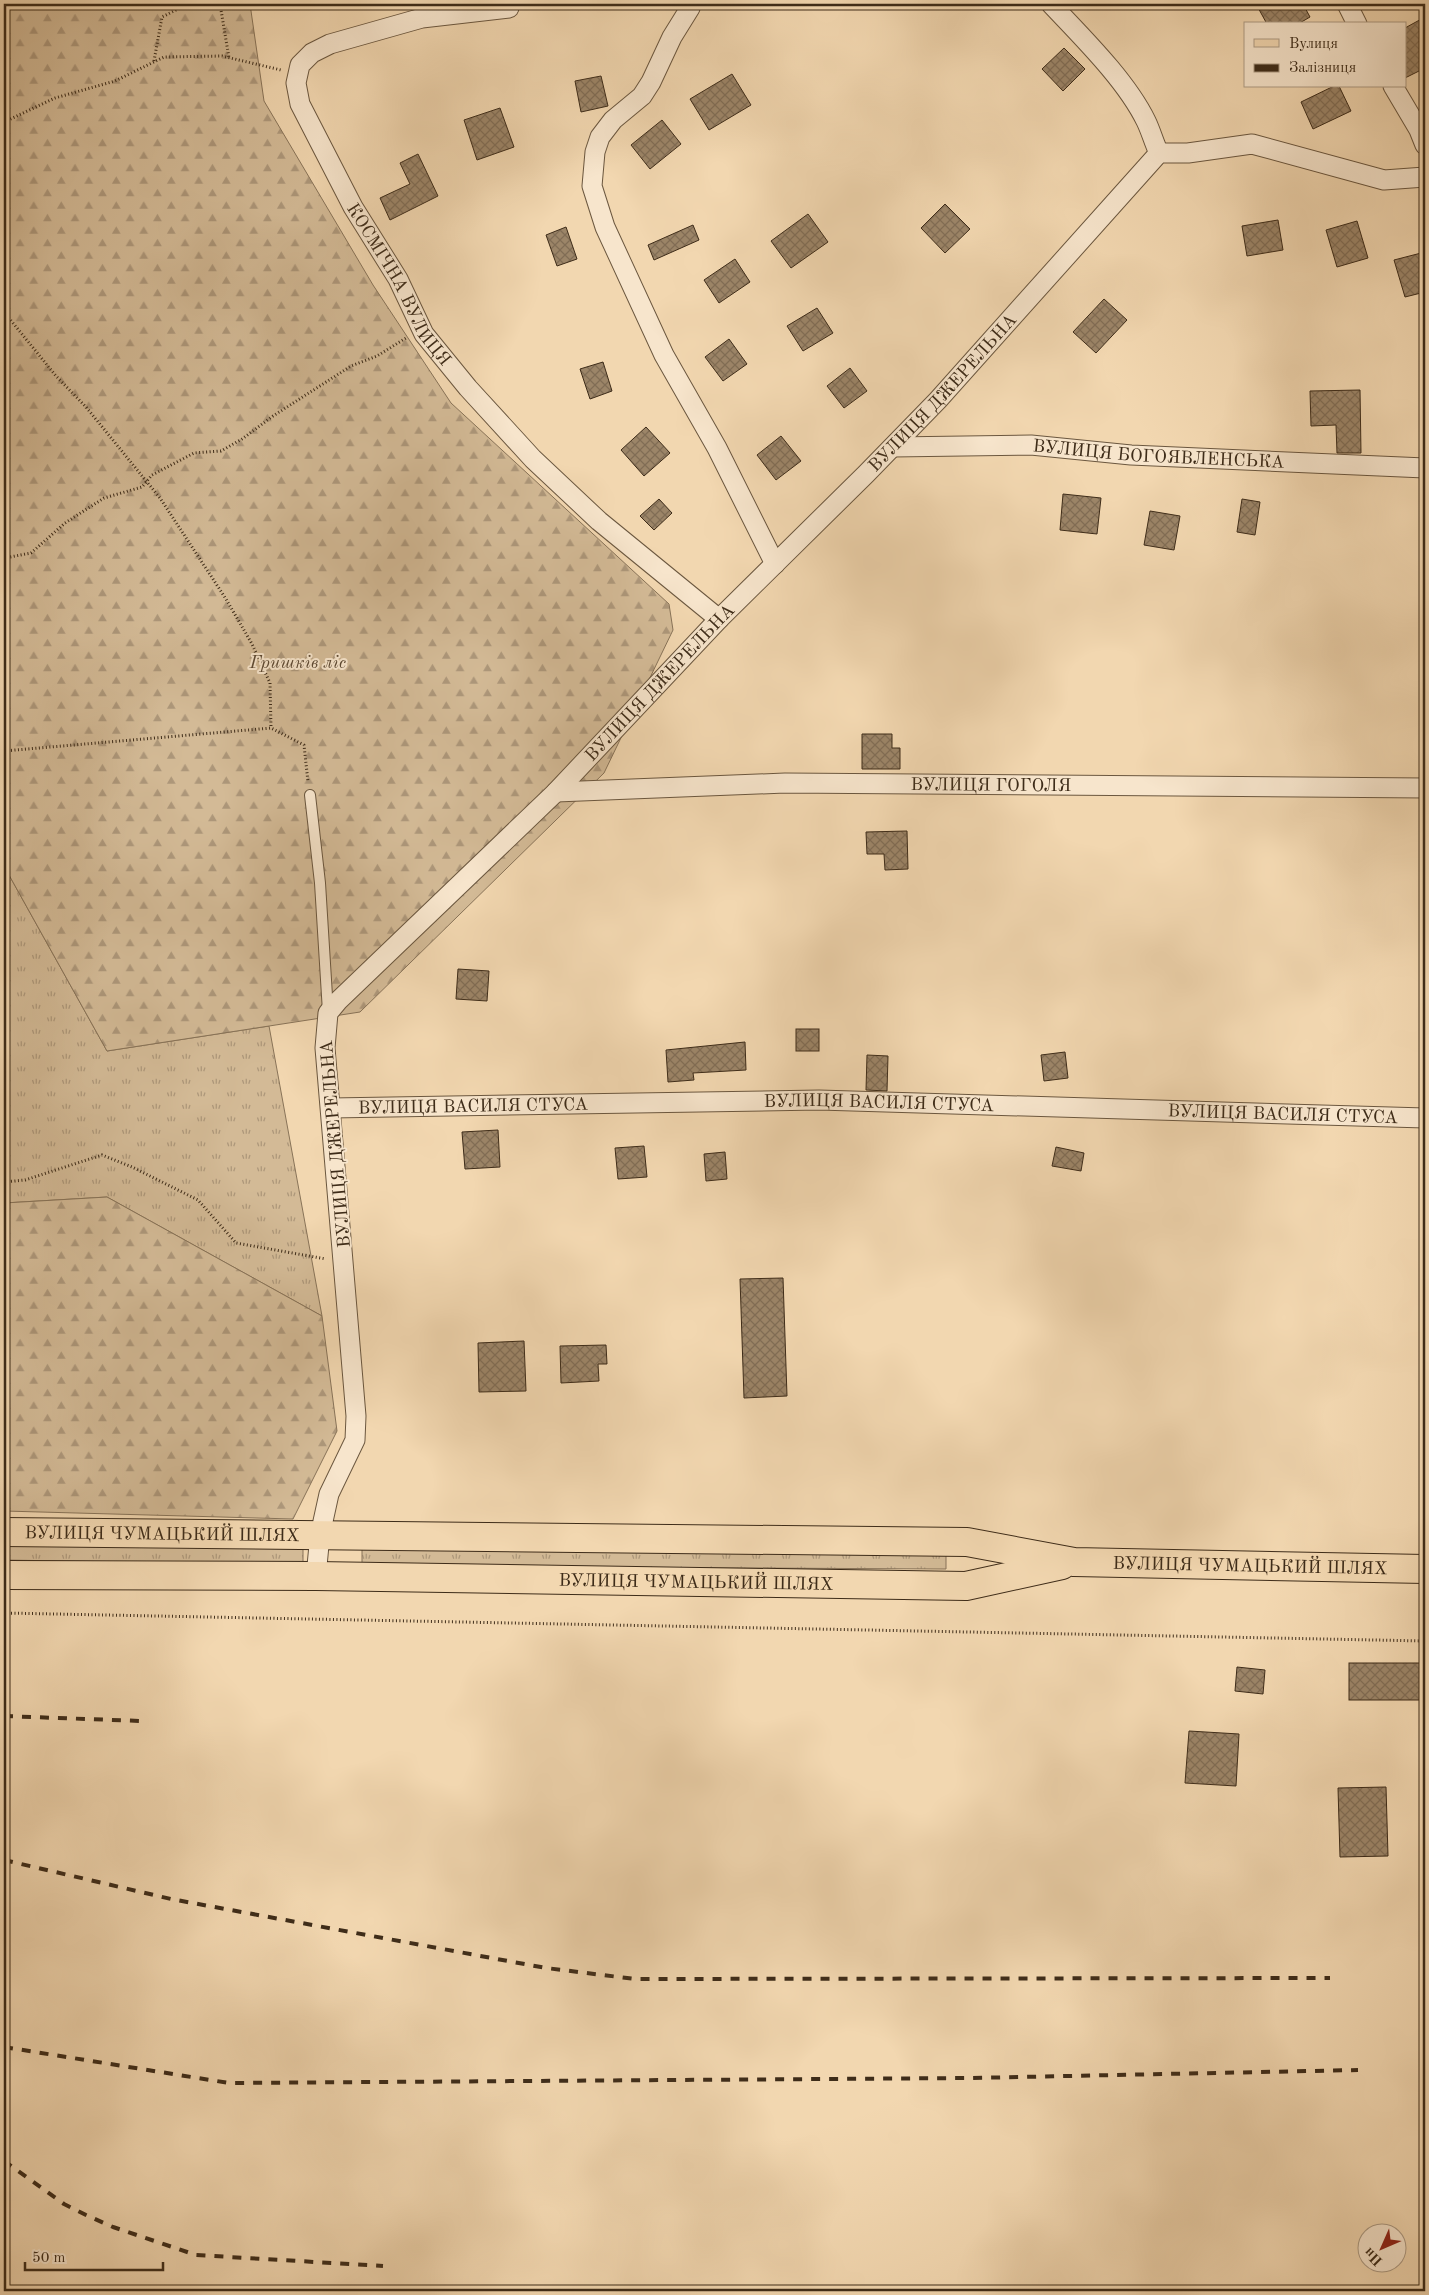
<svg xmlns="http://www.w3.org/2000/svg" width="1429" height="2295" font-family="'Old Standard TT',serif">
<defs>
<pattern id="grass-tufts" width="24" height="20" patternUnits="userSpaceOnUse" patternTransform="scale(1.25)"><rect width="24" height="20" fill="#d3ba96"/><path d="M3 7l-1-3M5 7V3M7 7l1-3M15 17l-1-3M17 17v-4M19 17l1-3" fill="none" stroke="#ad977a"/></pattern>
<pattern id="forest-firs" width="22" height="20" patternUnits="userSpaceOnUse" patternTransform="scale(1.25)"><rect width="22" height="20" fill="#d3ba96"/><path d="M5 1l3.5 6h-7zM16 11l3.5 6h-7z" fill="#ad977a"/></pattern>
<pattern id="building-cross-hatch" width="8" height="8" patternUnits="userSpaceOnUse" patternTransform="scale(1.25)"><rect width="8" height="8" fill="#9c8568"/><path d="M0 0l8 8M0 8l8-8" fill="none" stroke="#816d55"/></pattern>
</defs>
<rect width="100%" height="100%" fill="#f2d7b0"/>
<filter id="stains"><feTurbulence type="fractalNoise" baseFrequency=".004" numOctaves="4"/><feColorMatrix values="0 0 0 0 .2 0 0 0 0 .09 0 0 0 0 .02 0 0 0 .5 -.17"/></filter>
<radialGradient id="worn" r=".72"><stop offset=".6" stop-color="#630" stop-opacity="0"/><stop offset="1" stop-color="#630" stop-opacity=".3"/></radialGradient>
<g fill="url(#grass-tufts)" stroke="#887358">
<polygon points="4,866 107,1051 269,1026 322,1316 107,1197 4,1203"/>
<polygon points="4,1543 303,1548 303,1565 4,1560"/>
<polygon points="362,1549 946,1553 946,1569 362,1566"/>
</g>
<g fill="url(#forest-firs)" stroke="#887358">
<polygon points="4,4 250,4 264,101 373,285 451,403 669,604 673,630 604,773 360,1012 107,1051 4,866"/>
<polygon points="107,1197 322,1316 337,1431 293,1519 4,1511 4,1203"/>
</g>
<g fill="url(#building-cross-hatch)" stroke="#3e2c19">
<polygon points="1256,4 1303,4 1310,17 1298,24 1267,24"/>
<polygon points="1425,17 1425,68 1405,78 1405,28"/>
<polygon points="1064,48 1085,69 1063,91 1042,69"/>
<polygon points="732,74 751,105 709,130 690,99"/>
<polygon points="601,76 608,106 581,112 575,81"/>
<polygon points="1334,86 1339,86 1351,111 1313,129 1301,102"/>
<polygon points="500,108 514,147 477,160 464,120"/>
<polygon points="662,120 681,144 650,169 631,145"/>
<polygon points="418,154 438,196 390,220 380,198 410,184 400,163"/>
<polygon points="945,204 970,229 945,253 921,228"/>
<polygon points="808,214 828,242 791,268 771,241"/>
<polygon points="1278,220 1283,250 1247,256 1242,226"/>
<polygon points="1357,221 1368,258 1337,267 1326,230"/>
<polygon points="693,225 699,240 654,260 648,245"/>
<polygon points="566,227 577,259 557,266 546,235"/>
<polygon points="1425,252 1425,292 1405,297 1394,260"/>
<polygon points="735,259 750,282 719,303 704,280"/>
<polygon points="1104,299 1127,320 1096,353 1073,332"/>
<polygon points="817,308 833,333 803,351 787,326"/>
<polygon points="729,339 747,364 723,381 705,357"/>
<polygon points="603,362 612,391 590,399 580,369"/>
<polygon points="850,368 867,391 844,408 827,386"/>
<polygon points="1360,390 1361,453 1337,453 1336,425 1311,426 1310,391"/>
<polygon points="646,427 670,453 644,476 621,450"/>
<polygon points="781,436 801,461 776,480 757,455"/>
<polygon points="1063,494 1101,498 1097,534 1060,530"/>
<polygon points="659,499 672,513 654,530 640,516"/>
<polygon points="1242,499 1260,502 1255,535 1237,532"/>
<polygon points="1150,511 1180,516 1174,550 1144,545"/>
<polygon points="862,734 892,734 892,748 900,748 900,769 862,769"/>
<polygon points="907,831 908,869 885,870 884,854 867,854 866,832"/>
<polygon points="458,969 489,971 487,1001 456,999"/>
<rect x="796" y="1029" width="23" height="22"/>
<polygon points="745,1042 746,1070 693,1073 694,1080 668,1082 666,1050"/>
<polygon points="1065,1052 1068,1078 1044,1081 1041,1055"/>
<polygon points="867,1055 888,1056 887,1091 866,1090"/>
<polygon points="498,1130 500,1167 465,1169 462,1132"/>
<polygon points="644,1146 647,1177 618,1179 615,1148"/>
<polygon points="1056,1147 1084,1153 1081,1171 1052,1166"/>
<polygon points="725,1152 727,1179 706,1181 704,1154"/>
<polygon points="783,1278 787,1396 744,1398 740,1279"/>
<polygon points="524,1341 526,1391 479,1392 478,1343"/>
<polygon points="606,1345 607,1364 598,1364 599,1381 561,1383 560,1346"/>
<rect x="1349" y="1663" width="76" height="37"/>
<polygon points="1237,1667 1265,1670 1263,1694 1235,1691"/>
<polygon points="1189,1731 1239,1734 1236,1786 1185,1783"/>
<polygon points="1386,1787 1388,1856 1340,1857 1338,1788"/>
</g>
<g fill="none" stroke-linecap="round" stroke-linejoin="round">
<defs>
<polyline id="service" points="310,795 320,883 328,1012"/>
<g id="minor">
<path d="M1051 4C1082 37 1126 80 1146 121 1151 131 1154 143 1159 153"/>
<polyline points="1347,4 1357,24"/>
<path id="s1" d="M509 8 422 18 330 44 312 53 300 65 296 83 300 104 353 207 398 279 424 334 468 388 533 459 599 521 719 619"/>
<polyline points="690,8 672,37 651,82 642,96 613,120 600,137 595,152 592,186 605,227 664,355 717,448 775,564"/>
<polyline points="1393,86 1419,130 1425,145"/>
<path id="s2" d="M893 447 1031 445 1131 455 1425 468"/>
<path id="s3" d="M556 792 785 783 1425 788"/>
<path id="s4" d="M331 1108 819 1100 1425 1118"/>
<path id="s5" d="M316 1576 320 1535 329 1494 355 1440 356 1416 325 1048 328 1013 338 1001 556 792 719 619 866 474 938 400 1159 153H1188L1252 144 1384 180 1425 177"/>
</g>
<g id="primary">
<path id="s6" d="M4 1532 967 1542 1074 1562 1425 1569"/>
<path id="s7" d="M4 1575 316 1576 966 1586 1062 1565"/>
</g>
</defs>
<use href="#service" stroke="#6b573f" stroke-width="12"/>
<use href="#minor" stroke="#6b573f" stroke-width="21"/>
<use href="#primary" stroke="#3e2c19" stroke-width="30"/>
<g stroke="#3e2c19" stroke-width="3" stroke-dasharray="1 2.5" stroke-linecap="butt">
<polyline points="220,4 229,58"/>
<polyline points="154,61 162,17 188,4"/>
<polyline points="4,122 55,98 115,81 164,57 222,56 281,70"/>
<polyline points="4,312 56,376 86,407 160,498 226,599 252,644 270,683 271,728"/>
<polyline points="4,560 10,557 31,553 65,523 104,498 142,487 152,475 194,453 221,451 242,439 273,416 351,366 377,356 406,338"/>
<polyline points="4,751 271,728 304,745 308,782"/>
<polyline points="4,1182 25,1180 102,1155 132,1167 198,1200 236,1243 326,1259"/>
<polyline points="4,1613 1425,1641"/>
</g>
<use href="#service" stroke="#f7e5cc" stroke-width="10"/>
<use href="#minor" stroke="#f7e5cc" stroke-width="19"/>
<use href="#primary" stroke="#f2d7b0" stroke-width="28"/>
<g stroke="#3e2c19" stroke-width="4" stroke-dasharray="9 9" stroke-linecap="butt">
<polyline points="4,1716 141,1721"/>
<polyline points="4,1860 171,1899 546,1968 635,1979 1330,1978"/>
<polyline points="4,2047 229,2083 972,2078 1358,2070"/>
<polyline points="4,2161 64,2204 86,2215 113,2227 196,2255 383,2266"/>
</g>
</g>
<g text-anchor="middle" stroke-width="4" stroke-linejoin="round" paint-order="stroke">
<g font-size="18" fill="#3e2c19" stroke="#f7e5cc">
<text dy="6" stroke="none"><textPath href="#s1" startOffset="466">КОСМІЧНА ВУЛИЦЯ</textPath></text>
<text dy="6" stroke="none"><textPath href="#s5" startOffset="1445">ВУЛИЦЯ ДЖЕРЕЛЬНА</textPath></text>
<text dy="6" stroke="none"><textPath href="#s2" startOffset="266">ВУЛИЦЯ БОГОЯВЛЕНСЬКА</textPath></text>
<text dy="6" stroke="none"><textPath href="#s5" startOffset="1040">ВУЛИЦЯ ДЖЕРЕЛЬНА</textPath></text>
<text dy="6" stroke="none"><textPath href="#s3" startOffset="435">ВУЛИЦЯ ГОГОЛЯ</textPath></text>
<text dy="6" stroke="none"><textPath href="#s4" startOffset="548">ВУЛИЦЯ ВАСИЛЯ СТУСА</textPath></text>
<text dy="6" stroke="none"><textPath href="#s4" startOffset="142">ВУЛИЦЯ ВАСИЛЯ СТУСА</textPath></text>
<text dy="6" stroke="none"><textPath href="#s4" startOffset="952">ВУЛИЦЯ ВАСИЛЯ СТУСА</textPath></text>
<text transform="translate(335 1144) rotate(-95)" y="6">ВУЛИЦЯ ДЖЕРЕЛЬНА</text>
<text dy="6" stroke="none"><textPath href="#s6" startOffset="158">ВУЛИЦЯ ЧУМАЦЬКИЙ ШЛЯХ</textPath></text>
<text dy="6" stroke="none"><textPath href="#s6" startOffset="1248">ВУЛИЦЯ ЧУМАЦЬКИЙ ШЛЯХ</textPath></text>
<text dy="6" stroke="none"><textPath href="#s7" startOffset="692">ВУЛИЦЯ ЧУМАЦЬКИЙ ШЛЯХ</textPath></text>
</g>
<g font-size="18" font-style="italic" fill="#5c4832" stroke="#f7e5cc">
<text x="298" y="668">Гришків ліс</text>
</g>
</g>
<rect width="1429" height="2295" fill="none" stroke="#f2d7b0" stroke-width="20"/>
<rect x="5" y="5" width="1419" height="2285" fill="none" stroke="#3e2c19" stroke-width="2.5"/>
<rect x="10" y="10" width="1409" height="2275" fill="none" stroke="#3e2c19"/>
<rect x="1244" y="22" width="162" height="65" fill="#f7e5cc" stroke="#ad9b84"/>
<rect x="1254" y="39" width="25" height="8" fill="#f2d7b0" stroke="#ad9b84"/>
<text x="1289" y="48" font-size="15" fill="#3e2c19">Вулиця</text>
<rect x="1254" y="64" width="25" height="8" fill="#3e2c19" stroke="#ad9b84"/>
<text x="1289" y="72" font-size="15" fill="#3e2c19">Залізниця</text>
<g transform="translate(1382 2248) rotate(225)"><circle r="24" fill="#f7e5cc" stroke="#ad9b84"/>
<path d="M0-4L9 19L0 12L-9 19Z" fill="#8f2418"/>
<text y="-8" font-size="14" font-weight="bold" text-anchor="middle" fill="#3e2c19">Пн</text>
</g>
<path d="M25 2262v8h138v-8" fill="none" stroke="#3e2c19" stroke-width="2.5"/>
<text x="32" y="2262" font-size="15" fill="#3e2c19" stroke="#f7e5cc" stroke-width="4" paint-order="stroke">50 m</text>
<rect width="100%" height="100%" filter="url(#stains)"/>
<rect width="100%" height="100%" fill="url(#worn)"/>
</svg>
